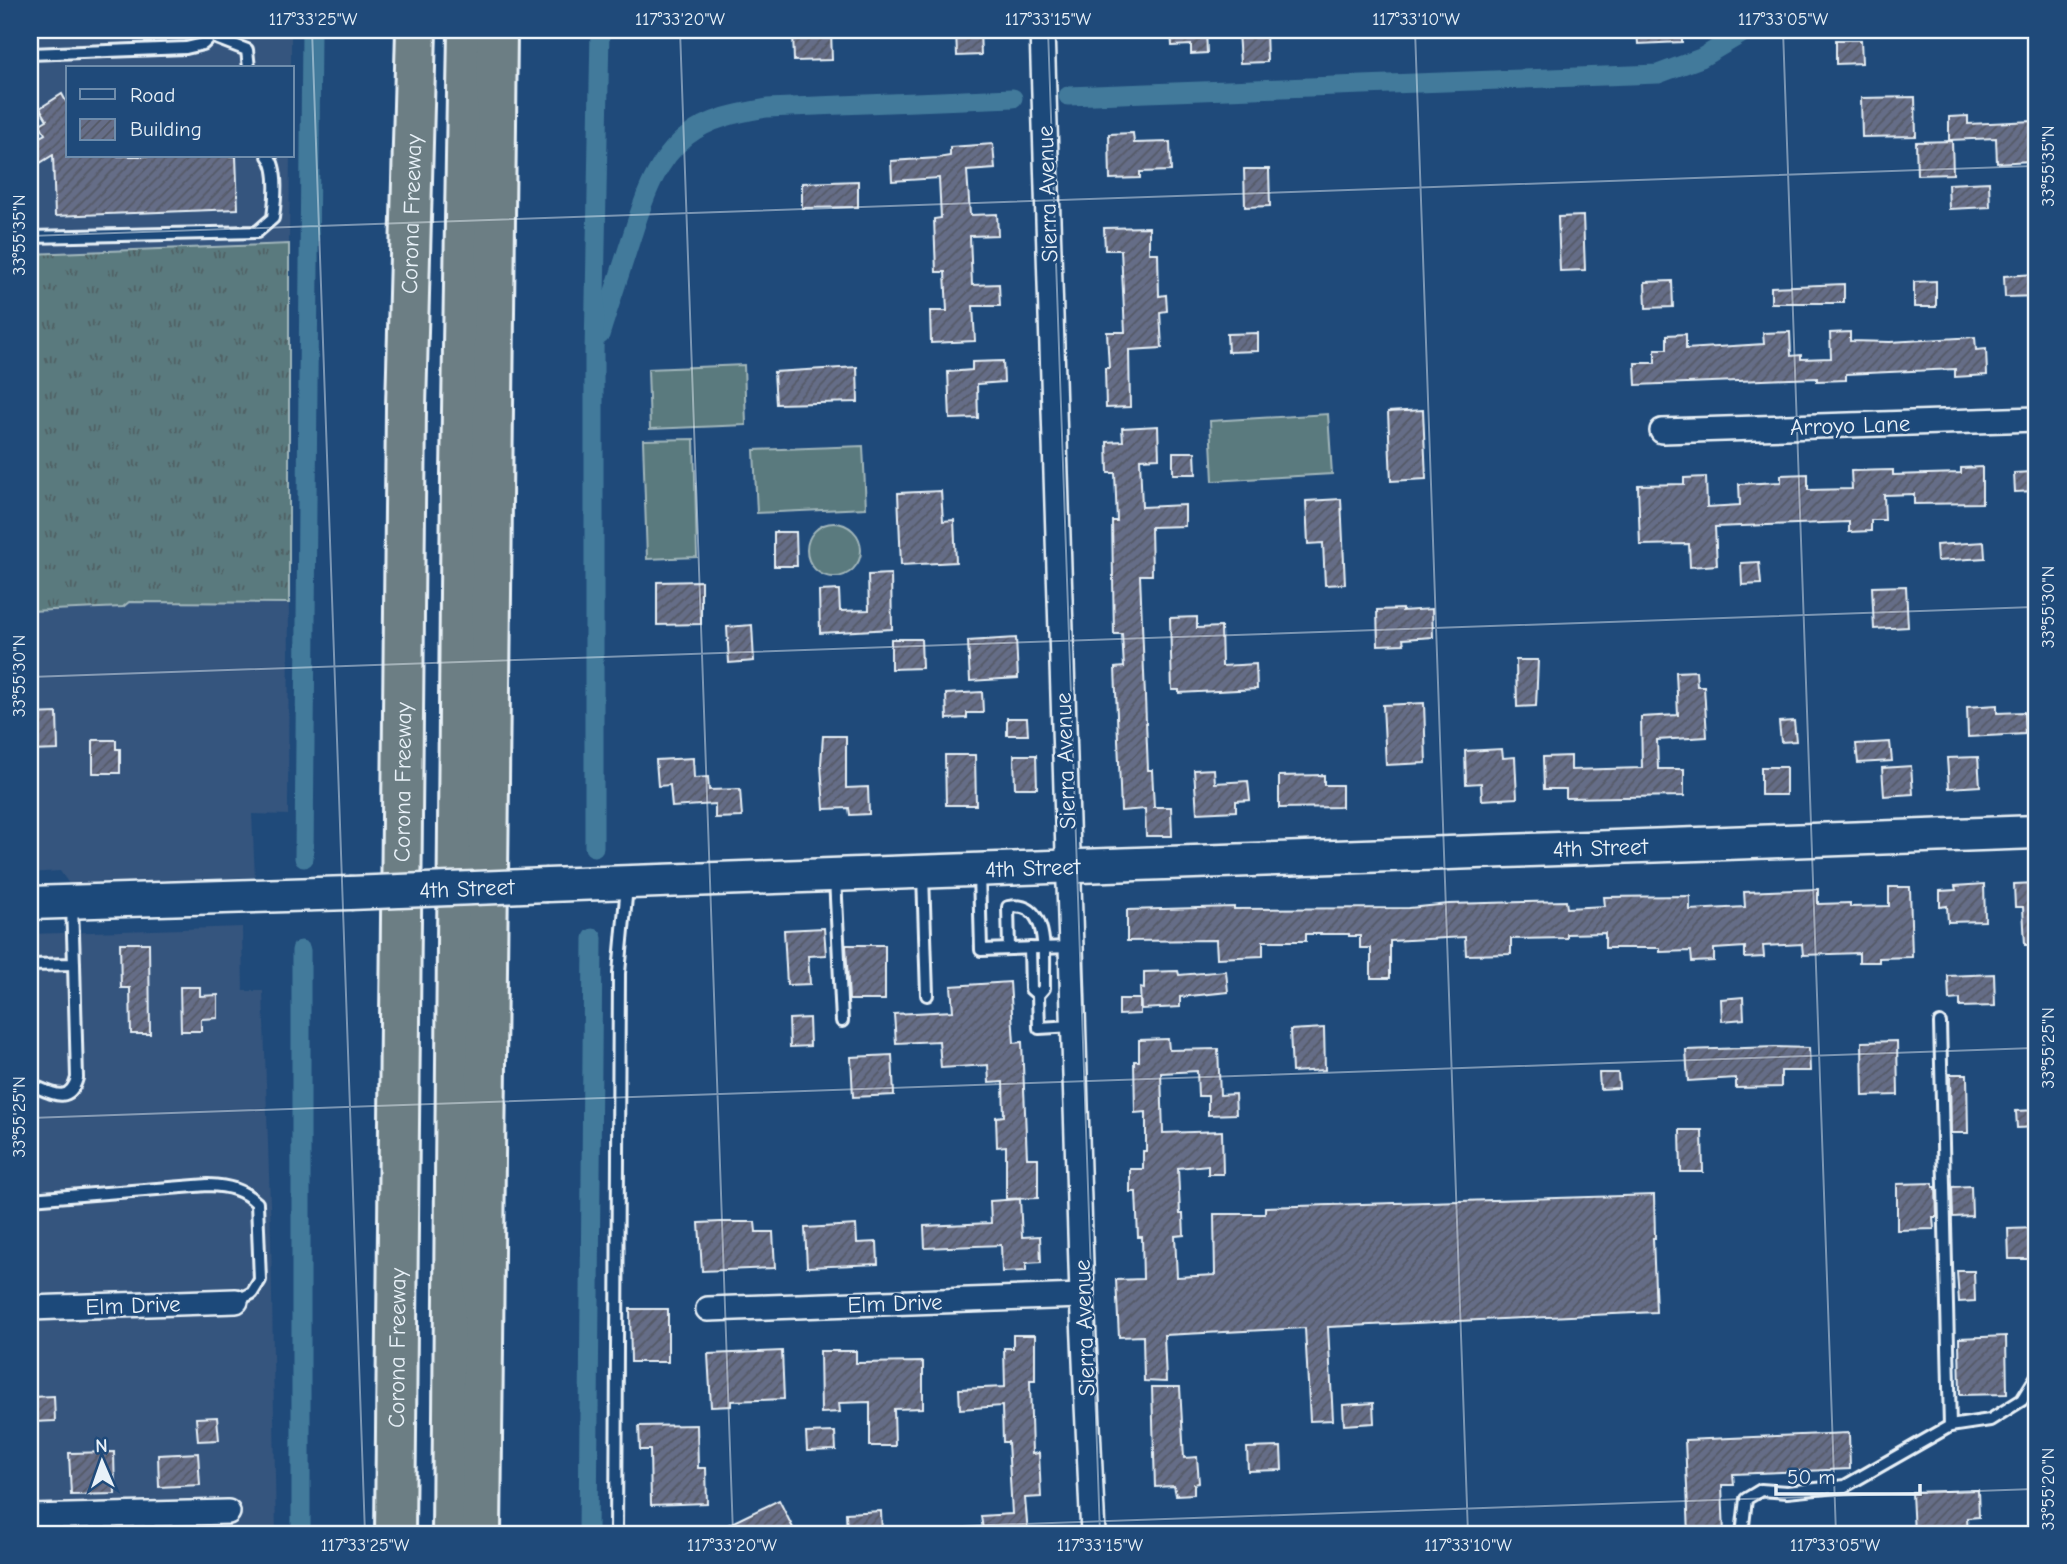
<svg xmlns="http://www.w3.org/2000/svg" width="2067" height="1564" font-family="'Comic Neue',sans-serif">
<defs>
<pattern id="grass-tufts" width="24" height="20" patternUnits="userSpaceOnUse" patternTransform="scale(1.75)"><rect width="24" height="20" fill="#5a7a7e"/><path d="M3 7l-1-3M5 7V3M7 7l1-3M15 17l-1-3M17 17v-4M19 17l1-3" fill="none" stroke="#506164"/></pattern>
<pattern id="building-hatch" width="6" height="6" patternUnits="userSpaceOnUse" patternTransform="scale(1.75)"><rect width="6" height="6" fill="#656d87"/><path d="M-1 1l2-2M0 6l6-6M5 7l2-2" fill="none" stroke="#545965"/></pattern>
</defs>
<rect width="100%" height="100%" fill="#1f4a7a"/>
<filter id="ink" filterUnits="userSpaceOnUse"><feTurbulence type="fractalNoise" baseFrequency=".0143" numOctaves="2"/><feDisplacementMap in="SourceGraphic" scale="14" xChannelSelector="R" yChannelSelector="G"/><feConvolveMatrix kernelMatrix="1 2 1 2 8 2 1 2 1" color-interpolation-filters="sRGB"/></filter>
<g filter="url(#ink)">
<g fill="#34547e">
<polygon points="30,30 291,30 291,68 68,68 68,156 290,156 289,244 30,254"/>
<polygon points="129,602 289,603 288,815 252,814 255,877 69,884 60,871 30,873 30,611 123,607"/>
<polygon points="242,927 243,991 263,991 271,1234 276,1534 30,1534 30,934"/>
</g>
<polygon fill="url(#grass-tufts)" stroke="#a1b6bb" stroke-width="2" points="289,244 289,603 129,602 123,607 30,611 30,254"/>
<g fill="#5a7a7e" stroke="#a1b6bb" stroke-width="2">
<polygon points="744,365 746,425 650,429 648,369"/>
<polygon points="1328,414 1332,474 1213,481 1210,421"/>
<polygon points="694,439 697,557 647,559 643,440"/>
<polygon points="863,446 866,508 757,513 754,450"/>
<circle cx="834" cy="550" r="27"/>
</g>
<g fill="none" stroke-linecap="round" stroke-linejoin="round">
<g stroke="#427a9b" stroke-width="19">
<polyline points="1068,96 1658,74 1701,58 1748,30"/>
<path d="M600 335C609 306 619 277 628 248 641 209 652 163 687 136 710 118 738 113 767 108L1013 98"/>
<polyline points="594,847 594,353 600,30"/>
<polyline points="304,858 311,30"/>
<polyline points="301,1534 301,950"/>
<polyline points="588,1534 593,938"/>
</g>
</g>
<g fill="url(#building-hatch)" stroke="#e8f1f8" stroke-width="2">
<polygon points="956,30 980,30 981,55 957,56"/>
<polygon points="1171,30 1206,30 1207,53 1191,54 1191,45 1172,46"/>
<polygon points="1266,30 1267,62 1240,63 1238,31"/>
<polygon points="1637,30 1682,30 1682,42 1638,44"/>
<polygon points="831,31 832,60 794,61 793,32"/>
<polygon points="1836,40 1861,40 1862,63 1836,64"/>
<polygon points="62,94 68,105 68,156 236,156 238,209 55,216 53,155 40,163 30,143 45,134 40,124 47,120 40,108"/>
<polygon points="1915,97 1916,136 1862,137 1861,98"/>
<polygon points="1968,116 1968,124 2033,121 2034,147 2029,147 2030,161 1997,163 1996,138 1949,140 1949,117"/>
<polygon points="1133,133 1134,143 1170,142 1171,171 1140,172 1140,178 1110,179 1109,134"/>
<polygon points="1952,141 1953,174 1917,175 1916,142"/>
<polygon points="993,144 995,169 967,171 970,215 997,214 998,235 970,236 972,285 999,284 1000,306 973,306 975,341 931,343 930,311 947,311 945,272 936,272 934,219 941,218 939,178 892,181 891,161 938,158 950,156 950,147"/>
<polygon points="1244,169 1269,169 1270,206 1245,207"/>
<polygon points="858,181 858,207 802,208 802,183"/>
<polygon points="1989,182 1990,207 1949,209 1948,184"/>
<polygon points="1583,216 1585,270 1560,271 1558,217"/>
<polygon points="1149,227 1149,253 1158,253 1159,296 1166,295 1167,311 1160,312 1162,348 1129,350 1130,407 1106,408 1105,368 1109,368 1107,332 1125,332 1121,250 1105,250 1104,228"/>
<polygon points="2036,274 2037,296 2005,297 2004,276"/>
<polygon points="1672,281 1673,307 1646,308 1645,282"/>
<polygon points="1936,281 1936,307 1914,307 1914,282"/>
<polygon points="1844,284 1844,303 1771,303 1771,287"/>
<polygon points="1790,332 1791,356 1801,355 1801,359 1831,358 1830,333 1850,332 1850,341 1890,342 1975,337 1976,350 1986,349 1987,375 1955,377 1955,369 1846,374 1846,380 1817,381 1817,378 1636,385 1635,363 1655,363 1655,349 1667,349 1667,335 1686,334 1686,349 1764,344 1763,333"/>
<polygon points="1258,333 1258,351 1228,352 1227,334"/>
<polygon points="1003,361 1004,382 977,384 978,418 950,419 948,372 972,370 972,362"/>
<polygon points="857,367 858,402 776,404 774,372"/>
<polygon points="1423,410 1426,479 1391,481 1388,412"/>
<polygon points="1158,426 1159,458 1140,459 1142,507 1185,505 1185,526 1151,527 1152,575 1140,575 1148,770 1152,770 1154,807 1171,807 1172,836 1146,836 1145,809 1121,811 1115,668 1124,667 1122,634 1114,634 1112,521 1117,521 1115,473 1108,473 1107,442 1123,441 1122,428"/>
<polygon points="1173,452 1195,452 1196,474 1173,474"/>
<polygon points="1982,467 1982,503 1914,504 1914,494 1884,495 1885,520 1871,520 1871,531 1849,532 1849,522 1715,527 1717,565 1690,567 1689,544 1640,545 1638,485 1684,484 1684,478 1706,477 1707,507 1740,505 1739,484 1781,482 1781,475 1808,474 1808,490 1852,489 1851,471 1893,470 1893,475 1961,473 1961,468"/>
<polygon points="2033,472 2034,491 2015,492 2014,473"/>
<polygon points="941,491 943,521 954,520 956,562 901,565 898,493"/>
<polygon points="1341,499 1345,584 1325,585 1323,543 1308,544 1306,501"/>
<polygon points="774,532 796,532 797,566 774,566"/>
<polygon points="1984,542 1985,558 1937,561 1936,545"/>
<polygon points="1759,562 1761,584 1742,585 1741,563"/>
<polygon points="891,574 892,629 820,633 819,591 839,590 840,611 869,610 868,575"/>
<polygon points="701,581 701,624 657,625 657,582"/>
<polygon points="1906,586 1908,627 1874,629 1872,587"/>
<polygon points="1402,609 1402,611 1432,609 1433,637 1403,639 1404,644 1378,645 1377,610"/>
<polygon points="1197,617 1197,628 1221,627 1222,666 1256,664 1257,689 1179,693 1179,690 1172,690 1170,618"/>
<polygon points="752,625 754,661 729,663 727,627"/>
<polygon points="1016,638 1018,678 970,681 968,641"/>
<polygon points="891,639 921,639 922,668 891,669"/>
<polygon points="1516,660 1538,660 1536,706 1517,707"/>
<polygon points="1696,671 1697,686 1704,686 1707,737 1657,740 1658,769 1684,769 1684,796 1566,798 1566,789 1544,789 1543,757 1571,756 1571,770 1642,768 1641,717 1678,715 1676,672"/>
<polygon points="982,692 983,713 967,713 967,718 947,719 946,694"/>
<polygon points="1424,703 1426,763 1386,765 1383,705"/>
<polygon points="1997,705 1997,713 2024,712 2025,734 1968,737 1967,707"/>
<polygon points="57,713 58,750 30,751 30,714"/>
<polygon points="1007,718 1027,718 1028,735 1007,735"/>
<polygon points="1794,721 1796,741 1781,742 1779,722"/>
<polygon points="823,736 846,736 846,788 868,787 869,814 850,815 849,808 824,809 821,764"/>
<polygon points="93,740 116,740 116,749 120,749 120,773 93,773"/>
<polygon points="1890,742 1892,761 1858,763 1856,744"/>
<polygon points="1502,749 1503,758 1515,757 1517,798 1482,800 1481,783 1466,784 1465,751"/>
<polygon points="945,755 975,755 976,805 946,805"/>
<polygon points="1014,755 1036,755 1037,788 1015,788"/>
<polygon points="1978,757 1980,786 1949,788 1947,758"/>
<polygon points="693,758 694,778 708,777 709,790 740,789 742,817 715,818 715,804 672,807 670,785 658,786 656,760"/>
<polygon points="1911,766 1913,794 1884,796 1882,768"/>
<rect x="1761" y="767" width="25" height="28"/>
<polygon points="1214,769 1215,783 1248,781 1250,800 1236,801 1236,811 1197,813 1194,770"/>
<polygon points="1324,775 1324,785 1342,785 1342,807 1279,808 1279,776"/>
<polygon points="2037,883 2037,945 2025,945 2023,907 2015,907 2014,884"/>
<polygon points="1984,884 1985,921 1948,922 1947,906 1940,907 1940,891 1956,890 1955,886"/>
<polygon points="1889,887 1910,887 1912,957 1879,958 1879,962 1859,962 1859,953 1803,955 1802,944 1763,946 1764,957 1745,958 1745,947 1714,949 1714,961 1692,962 1691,951 1660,952 1660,948 1605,948 1605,933 1567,934 1567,938 1511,939 1511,954 1466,955 1465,937 1390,941 1390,978 1371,978 1371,948 1360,948 1360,936 1349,936 1349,934 1306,934 1306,941 1263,941 1263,956 1217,958 1216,940 1127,941 1127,910 1234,907 1234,909 1409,908 1449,904 1566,901 1567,908 1605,906 1604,897 1690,896 1690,910 1745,907 1744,892 1818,889 1818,904 1850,903 1850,907 1889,906"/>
<polygon points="824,928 826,955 808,956 810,984 787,985 784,930"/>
<polygon points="120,943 149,943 150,1034 131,1034 130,988 121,988"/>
<polygon points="846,945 885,945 885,1000 849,1000"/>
<polygon points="1178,971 1179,975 1226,971 1228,992 1180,997 1180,1007 1141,1009 1140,988 1144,989 1144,972"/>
<polygon points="1994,974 1995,1006 1960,1007 1960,999 1949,1000 1948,976"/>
<polygon points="1010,982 1014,1043 1022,1042 1027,1158 1038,1158 1038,1198 1006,1199 1006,1146 997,1147 996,1117 1004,1116 1003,1082 989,1083 988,1065 941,1068 939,1041 896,1043 894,1014 953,1011 951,986"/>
<polygon points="180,987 200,987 200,996 218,995 218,1018 201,1019 201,1031 181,1031"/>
<polygon points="1743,997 1744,1019 1722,1021 1721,999"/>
<polygon points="1119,999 1140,999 1140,1014 1119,1015"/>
<polygon points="809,1018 810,1046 790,1047 789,1019"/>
<polygon points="1324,1028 1325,1070 1292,1072 1290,1030"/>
<polygon points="1168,1039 1169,1050 1218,1049 1220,1095 1235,1094 1236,1114 1208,1115 1208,1096 1198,1096 1197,1071 1161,1073 1163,1133 1222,1131 1223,1174 1208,1174 1208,1165 1178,1168 1180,1214 1183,1214 1184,1235 1175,1236 1177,1277 1215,1275 1214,1214 1265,1214 1265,1207 1654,1195 1655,1238 1653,1238 1656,1312 1328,1327 1333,1420 1310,1421 1305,1328 1164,1335 1166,1382 1144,1381 1143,1336 1119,1337 1116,1280 1143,1279 1142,1237 1138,1237 1136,1192 1130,1192 1130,1169 1143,1169 1143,1151 1146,1151 1146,1112 1135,1113 1134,1061 1139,1061 1139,1040"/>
<polygon points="1897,1041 1898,1095 1863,1096 1862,1042"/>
<polygon points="1775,1047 1809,1048 1810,1071 1781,1071 1781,1087 1736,1088 1736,1078 1688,1081 1686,1050"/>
<polygon points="892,1055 894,1095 853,1097 851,1057"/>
<polygon points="1599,1073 1618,1073 1619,1088 1600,1089"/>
<polygon points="1950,1074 1967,1074 1968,1133 1951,1133"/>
<polygon points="2037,1110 2037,1127 2017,1128 2016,1111"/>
<polygon points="1680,1130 1702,1130 1703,1172 1681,1172"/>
<polygon points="1933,1183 1933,1187 1936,1187 1937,1217 1933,1217 1934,1229 1897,1230 1897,1184"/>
<polygon points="1971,1186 1972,1216 1953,1217 1952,1187"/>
<polygon points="1020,1199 1022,1237 1040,1236 1041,1262 1026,1263 1026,1271 1002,1272 1001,1245 925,1248 924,1226 991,1223 990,1201"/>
<polygon points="721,1222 755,1222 756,1232 773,1232 775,1268 702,1271 699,1223"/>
<polygon points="856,1225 857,1243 877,1242 878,1264 807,1267 805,1228"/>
<polygon points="2037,1228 2037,1259 2009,1259 2008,1229"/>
<polygon points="1957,1271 1974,1271 1975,1301 1959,1302"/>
<polygon points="630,1309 668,1309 668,1362 631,1362"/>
<polygon points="1013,1335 1035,1335 1035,1380 1030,1380 1032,1454 1039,1453 1041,1497 1025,1498 1028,1534 986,1534 986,1531 983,1530 981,1516 1012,1514 1008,1442 1003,1442 1002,1406 960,1409 959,1389 1005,1387 1004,1348 1013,1348"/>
<polygon points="2006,1336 2007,1394 1960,1395 1959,1338"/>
<polygon points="782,1351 784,1399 731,1401 731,1406 711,1407 708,1354"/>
<polygon points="820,1351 856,1351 856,1363 923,1362 923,1408 894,1409 895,1446 870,1446 870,1402 839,1403 840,1412 821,1413"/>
<polygon points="1152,1387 1180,1387 1184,1458 1197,1457 1199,1483 1194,1484 1194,1494 1176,1495 1174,1486 1155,1487"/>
<polygon points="54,1396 55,1421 33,1422 32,1397"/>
<polygon points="1373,1403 1374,1423 1344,1425 1343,1405"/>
<polygon points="217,1417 219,1440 198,1441 196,1418"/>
<polygon points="697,1425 698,1468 706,1468 707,1503 651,1505 650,1450 640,1450 639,1426"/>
<polygon points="835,1432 836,1450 807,1451 806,1433"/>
<polygon points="1849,1433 1850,1469 1733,1474 1734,1485 1722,1485 1724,1534 1689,1534 1685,1440"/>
<polygon points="1281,1447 1282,1470 1248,1471 1247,1448"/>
<polygon points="114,1452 115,1494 71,1495 69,1453"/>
<polygon points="198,1453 200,1485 159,1487 158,1455"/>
<polygon points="1978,1490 1979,1517 1967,1518 1968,1534 1914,1534 1912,1492"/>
<polygon points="779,1500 796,1534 709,1534"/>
<polygon points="881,1511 882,1534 847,1534 846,1513"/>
</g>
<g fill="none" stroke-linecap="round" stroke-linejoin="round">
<defs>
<g id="lane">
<polyline points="211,36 247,50 249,68"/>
<polyline points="30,54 186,48 203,44 211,36 211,30"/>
<path d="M30 237 257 232 273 218C275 202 279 169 268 156"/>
<polyline points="979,872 981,950 1071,947"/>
<polyline points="923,875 927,995"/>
<polyline points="835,878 842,1021"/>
<polyline points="1030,948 1031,989 1038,995"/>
<path d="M1009 949 1008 907C1052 899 1043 960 1044 988L1038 995 1039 1028 1073 1026"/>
<polyline points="30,965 74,964 72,906"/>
<polyline points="1940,1023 1950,1426"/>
<path d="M34 1086C53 1094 70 1104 77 1078L74 964"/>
<path d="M30 1199 208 1185C229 1186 242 1189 257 1203L260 1280 252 1293 236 1301"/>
<polyline points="100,1515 101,1534"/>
<polyline points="149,1515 150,1534"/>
<polyline points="616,1534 619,973 627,886"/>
<polyline points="1742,1534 1746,1499 1761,1490 1787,1492 1845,1486 1950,1426 1990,1420 2022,1400 2037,1376"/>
</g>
<g id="street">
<polyline points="1042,30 1082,1296 1093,1534"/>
<polyline points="1662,431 2037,419"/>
<polyline points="30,1308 236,1301"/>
<polyline points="708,1309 1082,1296"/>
<polyline points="30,1517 228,1512"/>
</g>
<g id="secondary">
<path id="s1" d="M547 885 2037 832"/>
<polyline points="30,903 350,893"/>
</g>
<g id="highway">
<path id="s2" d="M395 1534 406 407 416 30"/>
<polyline points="452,1534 461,475 468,30"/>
<polyline points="481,1534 497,30"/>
</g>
</defs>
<use href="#lane" stroke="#e8f1f8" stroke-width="16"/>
<use href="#street" stroke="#e8f1f8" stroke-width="28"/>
<use href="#secondary" stroke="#e8f1f8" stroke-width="37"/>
<use href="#highway" stroke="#e8f1f8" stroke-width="44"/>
<use href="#lane" stroke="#1f4a7a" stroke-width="10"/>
<use href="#street" stroke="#1f4a7a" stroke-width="23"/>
<use href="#secondary" stroke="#1f4a7a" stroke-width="32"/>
<use href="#highway" stroke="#6c7e84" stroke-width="38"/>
<defs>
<g id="secondary-bridge">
<path id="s3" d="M350 893 547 885"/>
</g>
</defs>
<use href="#secondary-bridge" stroke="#e8f1f8" stroke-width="37" stroke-linecap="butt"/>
<use href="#secondary-bridge" stroke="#1f4a7a" stroke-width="32"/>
</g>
</g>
<path fill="none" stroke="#e8f1f8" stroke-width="2" stroke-opacity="0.45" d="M312 30 365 1534M680 30 733 1534M1048 30 1100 1534M1415 30 1468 1534M1783 30 1836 1534M30 236 2037 166M30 677 2037 607M30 1118 2037 1048M731 1534 2037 1489"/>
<g text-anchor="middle" stroke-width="5" stroke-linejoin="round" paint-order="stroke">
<g font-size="23" fill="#e8f1f8" stroke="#1f4a7a">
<text transform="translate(1047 194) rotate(-92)" y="8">Sierra Avenue</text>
<text dy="8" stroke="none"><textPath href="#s2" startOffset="1320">Corona Freeway</textPath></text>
<text transform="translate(1850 425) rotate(-2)" y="8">Arroyo Lane</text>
<text transform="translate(1065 761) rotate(-92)" y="8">Sierra Avenue</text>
<text dy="8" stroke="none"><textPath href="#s2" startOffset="752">Corona Freeway</textPath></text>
<text dy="8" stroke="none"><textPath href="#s1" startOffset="1054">4th Street</textPath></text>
<text dy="8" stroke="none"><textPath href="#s1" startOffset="486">4th Street</textPath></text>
<text dy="8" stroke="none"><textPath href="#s3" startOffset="117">4th Street</textPath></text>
<text transform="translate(895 1303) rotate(-2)" y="8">Elm Drive</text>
<text transform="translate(133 1305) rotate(-2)" y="8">Elm Drive</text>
<text transform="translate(1084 1328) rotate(-92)" y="8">Sierra Avenue</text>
<text dy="8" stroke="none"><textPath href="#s2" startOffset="186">Corona Freeway</textPath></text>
</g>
</g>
<rect width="2067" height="1564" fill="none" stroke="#1f4a7a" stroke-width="77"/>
<rect x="66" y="66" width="228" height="91" fill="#1f4a7a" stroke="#6f8dac" stroke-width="2"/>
<rect x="80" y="89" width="35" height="10" fill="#1f4a7a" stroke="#6f8dac" stroke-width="2"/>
<text x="130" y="102" font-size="21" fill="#e8f1f8">Road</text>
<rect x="80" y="119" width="35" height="21" fill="url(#building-hatch)" stroke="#6f8dac" stroke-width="2"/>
<text x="130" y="136" font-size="21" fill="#e8f1f8">Building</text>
<g transform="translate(102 1462) rotate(358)" stroke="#1f4a7a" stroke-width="5" paint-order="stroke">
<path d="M0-5L12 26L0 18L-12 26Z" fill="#e8f1f8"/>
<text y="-10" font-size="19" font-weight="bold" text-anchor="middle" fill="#e8f1f8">N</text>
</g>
<path d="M1776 1484v10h144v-10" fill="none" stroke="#e8f1f8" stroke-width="3.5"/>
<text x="1787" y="1484" font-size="21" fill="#e8f1f8" stroke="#1f4a7a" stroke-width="5" paint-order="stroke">50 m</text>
<rect x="38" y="38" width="1990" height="1488" fill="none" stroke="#e8f1f8" stroke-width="2.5"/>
<g font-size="18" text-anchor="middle" fill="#e8f1f8">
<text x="313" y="25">117°33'25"W</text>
<text x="680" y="25">117°33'20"W</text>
<text x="1048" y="25">117°33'15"W</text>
<text x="1416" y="25">117°33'10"W</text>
<text x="1783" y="25">117°33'05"W</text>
<text transform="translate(2048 166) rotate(-90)" y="6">33°55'35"N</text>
<text transform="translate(19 235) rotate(-90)" y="6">33°55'35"N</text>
<text transform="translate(2048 607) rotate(-90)" y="6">33°55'30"N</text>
<text transform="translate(19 676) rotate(-90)" y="6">33°55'30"N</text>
<text transform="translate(2048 1048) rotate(-90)" y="6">33°55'25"N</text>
<text transform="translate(19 1117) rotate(-90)" y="6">33°55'25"N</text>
<text transform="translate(2048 1489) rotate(-90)" y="6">33°55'20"N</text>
<text x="365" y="1551">117°33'25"W</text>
<text x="732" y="1551">117°33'20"W</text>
<text x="1100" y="1551">117°33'15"W</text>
<text x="1468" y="1551">117°33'10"W</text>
<text x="1835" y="1551">117°33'05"W</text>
</g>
</svg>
